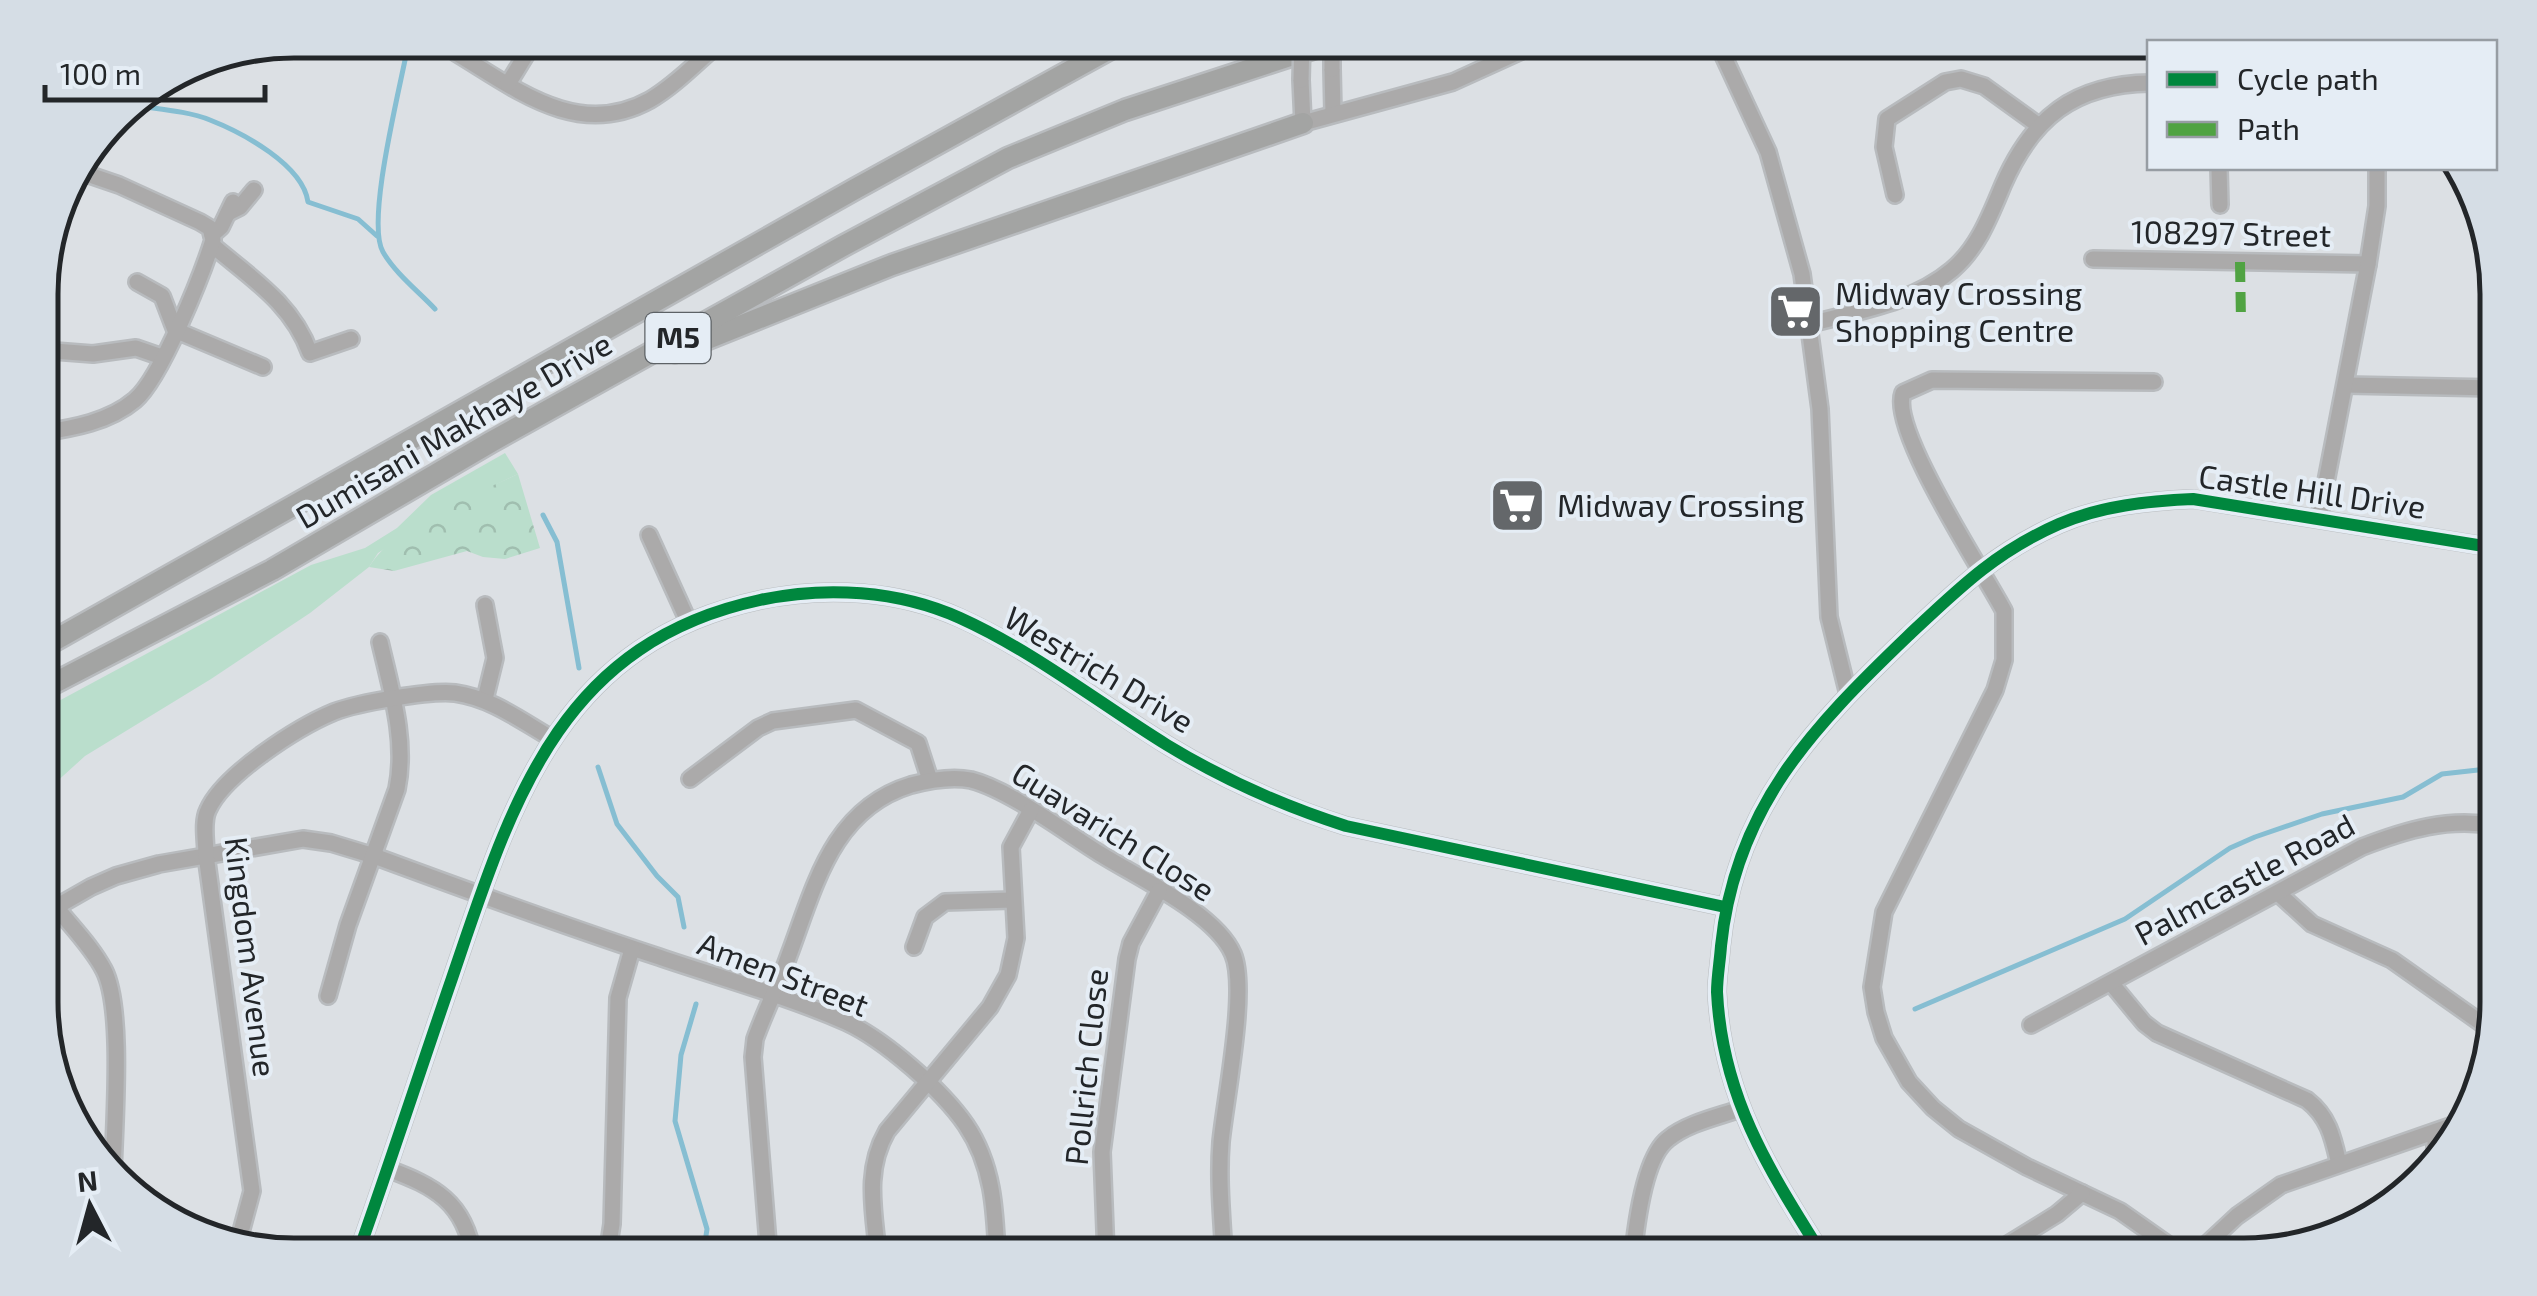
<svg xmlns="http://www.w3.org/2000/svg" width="2537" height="1296" font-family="'Exo 2',sans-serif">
<defs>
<pattern id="forest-crowns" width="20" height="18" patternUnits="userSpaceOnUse" patternTransform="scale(2.5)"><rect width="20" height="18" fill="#badecc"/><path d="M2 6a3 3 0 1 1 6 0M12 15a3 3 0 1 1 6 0" fill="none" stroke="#a0beaf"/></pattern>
</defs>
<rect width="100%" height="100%" fill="#dce0e4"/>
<polygon fill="#badecc" points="505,453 518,474 447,508 378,553 369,567 310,613 211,679 85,756 42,795 42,710 311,565 365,548 397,528 431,495"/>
<path fill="url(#forest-crowns)" d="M518 474 540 548 505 559 483 557 467 551 394 571 369 567C400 519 468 498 518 474Z"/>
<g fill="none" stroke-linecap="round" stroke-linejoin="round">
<g stroke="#86bed2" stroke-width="5">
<path d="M409 40C402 81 365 221 383 252 395 273 419 292 435 309"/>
<path d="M126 104C153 109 185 110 210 120 243 133 303 165 308 202L358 219 377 236"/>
<polyline points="543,515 557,542 579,668"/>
<polyline points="598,767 617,824 657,876 678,897 684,927"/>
<polyline points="696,1004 681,1055 675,1121 707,1229 703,1256"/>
<polyline points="1915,1009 2125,919 2230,848 2255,837 2322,814 2403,797 2442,774 2496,768"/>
</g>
<defs>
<g id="minor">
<polyline points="1716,40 1768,152 1802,274 1820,409 1829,617 1848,694"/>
<polyline points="2232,42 2233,40"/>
<path d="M456 53C516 89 578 140 650 100 676 85 700 59 723 40"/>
<polyline points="1332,69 1333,113"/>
<polyline points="1301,80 1303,123 1453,82 1545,40"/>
<polyline points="508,84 535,40"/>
<polyline points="2219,168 2220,205"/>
<polyline points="1895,195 1884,147 1887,119 1945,82 1961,79 1984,86 2038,125"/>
<polyline points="228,213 240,207 254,190"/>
<polyline points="212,235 221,227 233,202"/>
<path d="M212 245C251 278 292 303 310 353L351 339"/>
<polyline points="2093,259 2368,264"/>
<polyline points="137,282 162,296 175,330 263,367"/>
<path d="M1810 324C1858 311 1913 303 1952 270 1978 248 1990 216 2003 185 2032 118 2074 84 2150 83"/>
<polyline points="54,351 93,354 136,348 162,357"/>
<path d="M2154 382 1932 380 1903 393C1889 429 1983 571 2004 611V660L1995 690 1884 912 1872 987 1876 1012 1884 1038 1909 1082 1933 1108 1959 1129 2027 1167 2120 1211 2184 1256"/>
<polyline points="2346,385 2495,388"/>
<path d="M41 433C73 428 109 422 135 400 161 378 202 275 213 240L210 228 200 222 119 185 75 170"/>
<polyline points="2319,518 2368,264 2377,206 2377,168"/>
<polyline points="649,535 688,621"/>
<polyline points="485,699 495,658 485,605"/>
<polyline points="690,779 758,728 773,721 856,710 918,743 930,780"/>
<polyline points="2278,893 2312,924 2392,960 2491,1030"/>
<path d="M56 907C72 927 92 947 104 970 124 1009 114 1126 113 1174"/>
<path d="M42 920 56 907 91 887 116 876 159 864 303 839 331 843 374 856C466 890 559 924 653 955 717 977 784 995 846 1022 885 1040 942 1090 966 1125 993 1165 995 1209 997 1256"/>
<polyline points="914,947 925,917 945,902 1012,900"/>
<path d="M2111 983 2144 1023 2157 1033 2307 1100C2329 1117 2333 1138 2339 1164"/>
<path d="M328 996 348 925 397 789C407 740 391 690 380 642"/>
<path d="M2031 1025 2362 847C2406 830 2448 817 2496 826"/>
<polyline points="2435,1156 2435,1132"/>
<path d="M388 1169C434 1186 465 1202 473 1256"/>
<path d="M238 1243 252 1191 206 855C206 841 202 822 208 810 224 774 298 727 334 712 357 703 431 690 455 693 491 698 520 720 551 738"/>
<path d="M357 1256C389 1166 419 1074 450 984 510 809 555 644 760 600 825 586 898 590 960 618 1033 651 1099 703 1167 745 1223 779 1283 806 1346 826L1725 907"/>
<polyline points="607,1256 612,1224 618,998 632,949"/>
<path d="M769 1256 753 1057 755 1039C765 1011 779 984 789 955 815 886 832 809 911 785 930 780 951 776 971 780 1010 790 1066 833 1102 855 1139 878 1216 914 1233 954 1248 989 1225 1100 1221 1142 1218 1180 1222 1218 1224 1256"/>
<path d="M878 1256C874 1211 864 1171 887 1131L990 1007 1008 975 1016 938 1011 847 1031 810"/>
<polyline points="1106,1256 1102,1152 1127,959 1131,943 1159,891"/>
<path d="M1633 1256C1636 1226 1644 1157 1668 1139 1688 1123 1717 1117 1740 1109"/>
<path d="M1823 1256C1769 1170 1722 1097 1717 992 1717 977 1720 961 1721 946 1735 808 1812 728 1908 636 1958 589 1995 552 2059 524 2101 506 2148 501 2193 499L2496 548"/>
<polyline points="1989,1256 2057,1214 2082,1193"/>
<polyline points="2194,1256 2237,1216 2281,1185 2465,1121"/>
</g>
<g id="major">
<polyline points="675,352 892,265 1303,123"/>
<polyline points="41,648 855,189 1126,40"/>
<polyline points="41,690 272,570 491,442 843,246 1008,158 1125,110 1339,40"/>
</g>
</defs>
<use href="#minor" stroke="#b8bbbe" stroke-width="20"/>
<use href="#major" stroke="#b8bbbe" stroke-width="25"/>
<use href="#minor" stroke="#abaaaa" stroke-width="15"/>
<use href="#major" stroke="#a3a4a3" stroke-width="20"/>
<defs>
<g id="minor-bridge">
<polyline points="1332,69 1332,40"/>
<polyline points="1301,80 1302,40"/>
</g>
</defs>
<use href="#minor-bridge" stroke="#b8bbbe" stroke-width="20" stroke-linecap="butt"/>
<use href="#minor-bridge" stroke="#abaaaa" stroke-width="15"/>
<polyline stroke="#50a342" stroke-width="10" stroke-dasharray="20 10" stroke-linecap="butt" points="2240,262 2241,321"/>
<defs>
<g id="cycleway">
<path d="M357 1256C389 1166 419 1074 450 984 510 809 555 644 760 600 825 586 898 590 960 618 1033 651 1099 703 1167 745 1223 779 1283 806 1346 826L1725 907"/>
<path d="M1823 1256C1769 1170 1722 1097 1717 992 1717 977 1720 961 1721 946 1735 808 1812 728 1908 636 1958 589 1995 552 2059 524 2101 506 2148 501 2193 499L2496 548"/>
</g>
</defs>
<use href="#cycleway" stroke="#e5edf5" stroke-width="19"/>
<use href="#cycleway" stroke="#00873e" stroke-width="12"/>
</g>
<defs>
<symbol id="supermarket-square" viewBox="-11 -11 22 22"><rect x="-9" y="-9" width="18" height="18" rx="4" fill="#64676a" stroke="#e5edf5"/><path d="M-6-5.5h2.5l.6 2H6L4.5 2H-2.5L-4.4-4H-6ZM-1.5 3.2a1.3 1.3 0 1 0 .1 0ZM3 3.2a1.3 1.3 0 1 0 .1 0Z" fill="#fff"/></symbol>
</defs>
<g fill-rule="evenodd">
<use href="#supermarket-square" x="1764" y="280" width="63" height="63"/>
<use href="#supermarket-square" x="1486" y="474" width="63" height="63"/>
</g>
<g text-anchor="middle" stroke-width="8" stroke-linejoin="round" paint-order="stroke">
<rect fill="#e5edf5" stroke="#5d6266" stroke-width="2.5" x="645.5" y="313" width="65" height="50" rx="8"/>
<g font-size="30" font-weight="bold" fill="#232629">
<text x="678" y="348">M5</text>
</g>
<g font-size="32" fill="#232629" stroke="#e5edf5">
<text transform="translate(2231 234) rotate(1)" y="11">108297 Street</text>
<text transform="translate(454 431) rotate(-30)" y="11">Dumisani Makhaye Drive</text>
<text transform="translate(2312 492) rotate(8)" y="11">Castle Hill Drive</text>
<text transform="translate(1099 670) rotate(31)" y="11">Westrich Drive</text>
<text transform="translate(1113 832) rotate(32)" y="11">Guavarich Close</text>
<text transform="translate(2245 880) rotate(-28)" y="11">Palmcastle Road</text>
<text transform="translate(250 957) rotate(83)" y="11">Kingdom Avenue</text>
<text transform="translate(783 975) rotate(21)" y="11">Amen Street</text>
<text transform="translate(1087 1067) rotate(-84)" y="11">Pollrich Close</text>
</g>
<g font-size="32" fill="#232629" stroke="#e5edf5" text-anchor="start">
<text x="1835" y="305">Midway Crossing<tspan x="1835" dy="37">Shopping Centre</tspan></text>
<text x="1557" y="517">Midway Crossing</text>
</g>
</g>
<path d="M0 0H2537V1296H0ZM294 58H2244A236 236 0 0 1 2480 294V1002A236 236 0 0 1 2244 1238H294A236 236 0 0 1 58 1002V294A236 236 0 0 1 294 58Z" fill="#d5dde5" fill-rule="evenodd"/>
<path fill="none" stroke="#232629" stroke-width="5" d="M294 58H2244A236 236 0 0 1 2480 294V1002A236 236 0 0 1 2244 1238H294A236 236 0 0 1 58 1002V294A236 236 0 0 1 294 58Z"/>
<rect x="2147" y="40" width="350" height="130" fill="#e5edf5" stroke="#979da3" stroke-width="2.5"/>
<rect x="2167" y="72" width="50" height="15" fill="#00873e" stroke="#979da3" stroke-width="2.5"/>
<text x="2237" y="90" font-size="30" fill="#232629">Cycle path</text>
<rect x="2167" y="122" width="50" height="15" fill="#50a342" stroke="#979da3" stroke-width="2.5"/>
<text x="2237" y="140" font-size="30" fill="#232629">Path</text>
<g transform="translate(90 1206) rotate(354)" stroke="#e5edf5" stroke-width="8" paint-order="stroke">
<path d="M0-8L18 38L0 25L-18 38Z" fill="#232629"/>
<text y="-15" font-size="28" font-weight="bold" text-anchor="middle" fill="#232629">N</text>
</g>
<path d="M45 85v15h220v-15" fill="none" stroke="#232629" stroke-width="5"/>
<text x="60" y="85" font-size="30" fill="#232629" stroke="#e5edf5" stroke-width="8" paint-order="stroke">100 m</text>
</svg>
